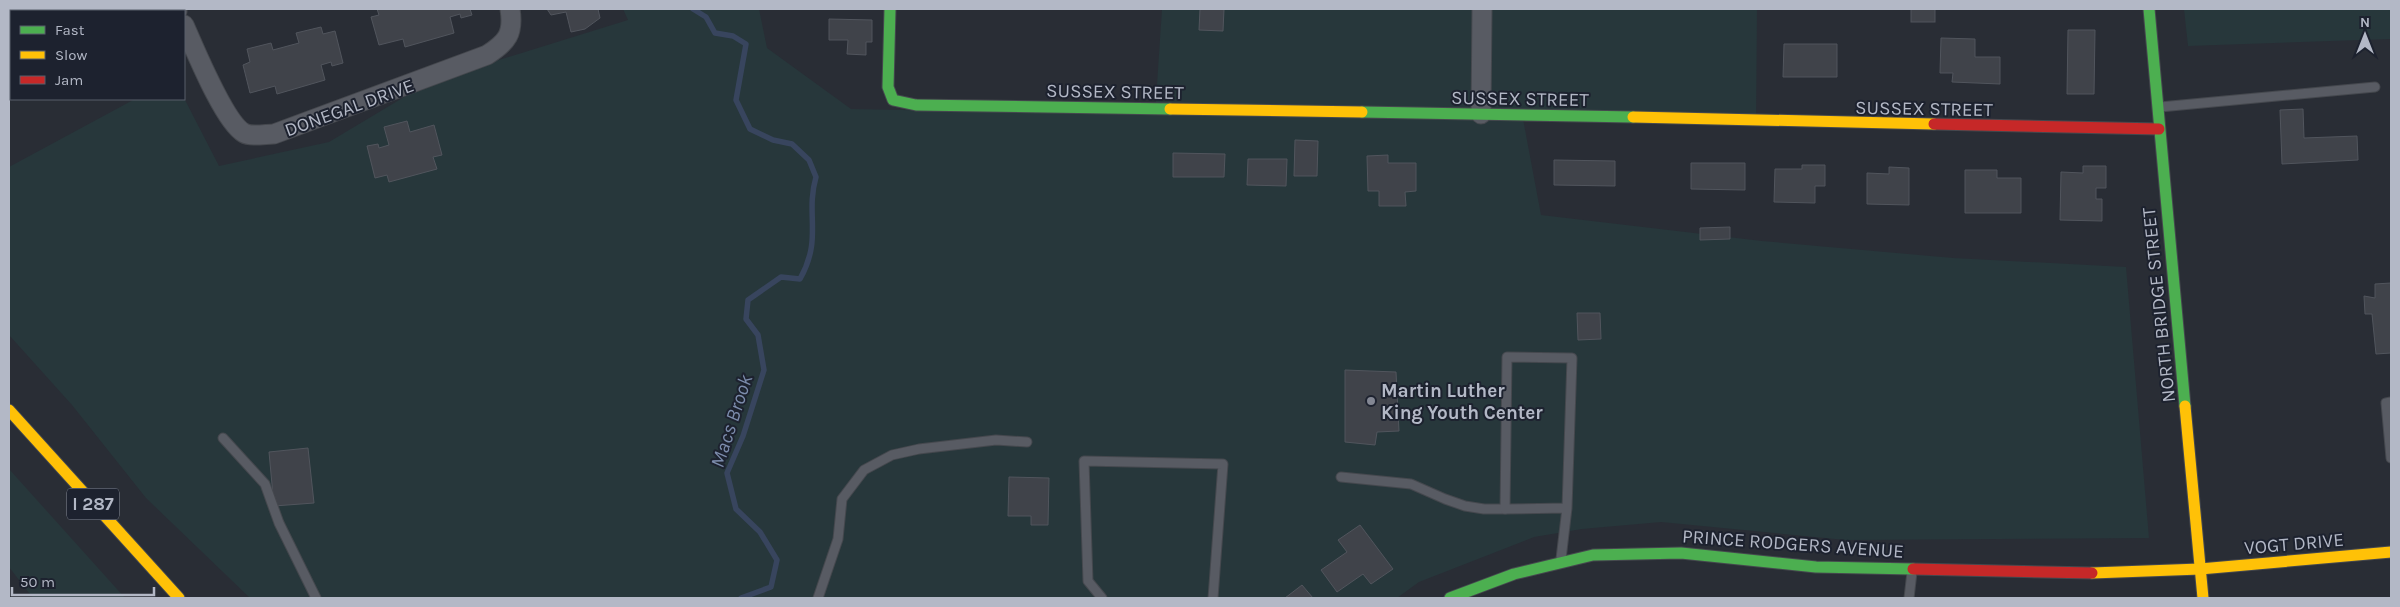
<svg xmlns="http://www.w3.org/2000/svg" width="2400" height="607" font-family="Karla,sans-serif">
<rect width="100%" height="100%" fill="#292d35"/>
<g fill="#27373b">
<polygon points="623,9 759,9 767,48 851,109 1155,115 1162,9 1757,9 1756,125 1523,119 1541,215 1762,241 1953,258 2126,267 2149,538 1846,540 1661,522 1582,529 1534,537 1419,582 1397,598 250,598 146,498 72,405 9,335 9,167 135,99 184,98 219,166 329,142 431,81 628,20"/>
<polygon points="2184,9 2391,9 2391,39 2188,46"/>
<polygon points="9,469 125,598 33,598 9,567"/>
</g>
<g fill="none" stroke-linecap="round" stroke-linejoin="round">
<path stroke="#38455e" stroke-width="5.5" d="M693 9 706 17 715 33 733 36 746 44 736 100 750 129 773 140 792 144 809 160 816 177C805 215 823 238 800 279L781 277 748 300 746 319 758 335 764 370 743 436 727 473 736 509 760 532 777 560 771 587 741 598"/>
</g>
<g fill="#40434a" stroke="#51555d">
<polygon points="56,9 147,9 148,11 57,11"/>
<polygon points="377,9 470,9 472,15 461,18 460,14 450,17 454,33 405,47 403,39 379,45 371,17 379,15"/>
<polygon points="547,9 598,9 600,18 585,29 571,32 566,12 551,15"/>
<polygon points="1200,9 1224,9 1223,31 1199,30"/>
<rect x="1911" y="9" width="24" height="13"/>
<polygon points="829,19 872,20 872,42 866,42 866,55 847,54 848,40 829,40"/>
<polygon points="321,27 323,34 335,31 343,63 332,66 331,62 321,65 325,80 277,94 275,86 250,93 243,65 250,62 247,49 271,43 273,50 299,43 296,33"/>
<polygon points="2068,30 2095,30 2094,94 2067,94"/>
<polygon points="1941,38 1975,39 1975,57 2000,57 2000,84 1952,82 1953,73 1940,73"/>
<polygon points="1784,44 1837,44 1837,77 1783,77"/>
<polygon points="2303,109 2304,138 2357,136 2358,160 2282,164 2280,110"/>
<polygon points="407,121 410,132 434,125 442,155 433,157 437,169 389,182 387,175 375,178 367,146 378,144 379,148 389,145 384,127"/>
<polygon points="1295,140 1318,141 1317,176 1294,176"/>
<polygon points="1173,153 1225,154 1224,177 1173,177"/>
<polygon points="1388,155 1388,163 1416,163 1416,191 1405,192 1406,206 1379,206 1379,191 1368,191 1367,156"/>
<polygon points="1248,159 1287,159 1286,186 1247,185"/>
<polygon points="1554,160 1615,161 1615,186 1554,185"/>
<polygon points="1691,163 1745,163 1745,190 1691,189"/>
<polygon points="1802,165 1825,165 1825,186 1815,186 1815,203 1774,202 1775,169 1802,169"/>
<polygon points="2083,166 2106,166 2106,188 2096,188 2096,199 2102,199 2102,221 2060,220 2061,172 2083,173"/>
<polygon points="1889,167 1909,168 1909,205 1867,204 1867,173 1889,174"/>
<polygon points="1965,170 1997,170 1997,178 2021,178 2021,213 1965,213"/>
<polygon points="1730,227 1730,239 1700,240 1700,228"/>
<polygon points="2391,283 2391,353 2376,354 2372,314 2365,314 2364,296 2375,298 2375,284"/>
<polygon points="1577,313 1600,313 1601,339 1578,340"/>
<polygon points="1345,370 1396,372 1399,431 1377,432 1375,445 1345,442"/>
<polygon points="308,448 314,503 274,506 269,452"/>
<polygon points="1009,477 1049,478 1048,525 1031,525 1031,516 1008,516"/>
<polygon points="1360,525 1393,569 1371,584 1363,574 1337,592 1321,570 1347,552 1338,540"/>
<polygon points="1302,585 1313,598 1285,598"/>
</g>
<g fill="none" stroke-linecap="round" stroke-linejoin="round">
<defs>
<g id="lane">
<polyline points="2160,107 2375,87"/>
<polyline points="2391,402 2386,403 2391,458"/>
<polyline points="223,438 265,484 279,523 316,598"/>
<polyline points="1341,477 1411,484 1445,499 1465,506 1484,509 1505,509"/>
<polyline points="1561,559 1567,508 1572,358 1507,357 1505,509 1567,508"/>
<polyline points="818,598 838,539 842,499 864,470 892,455 919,449 996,440 1027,442"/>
<polyline points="1102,598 1088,581 1084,461 1223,464 1213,598"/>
<polyline points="1909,598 1912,572"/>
</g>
<g id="street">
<polyline points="176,9 177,11"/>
<path d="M184 25C194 47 224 122 244 133 251 137 266 134 274 134L487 55C507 42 514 34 510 9"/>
<polyline points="1481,114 1482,9"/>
</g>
<g id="fast">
<polyline points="890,9 888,87 893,100 916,105 1170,109"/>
<polyline points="2149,9 2185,406"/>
<polyline points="1362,112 1633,117"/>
<polyline points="1450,598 1514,574 1593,555 1681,553 1816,567 1913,569"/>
</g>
<g id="slow">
<polyline points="1170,109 1362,112"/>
<polyline points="1633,117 1934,124"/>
<polyline points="2185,406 2203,598"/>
<polyline points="9,410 179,598"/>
<polyline points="2092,573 2200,569 2391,552"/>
</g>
<g id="jam">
<polyline points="1934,124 2159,129"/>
<polyline points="1913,569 2092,573"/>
</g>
</defs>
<use href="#lane" stroke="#45484e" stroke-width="11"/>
<use href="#street" stroke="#45484e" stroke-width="21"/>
<use href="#fast" stroke="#45484e" stroke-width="13"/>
<use href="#slow" stroke="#45484e" stroke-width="13"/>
<use href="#jam" stroke="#45484e" stroke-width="13"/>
<use href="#lane" stroke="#585b63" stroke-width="9"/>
<use href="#street" stroke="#585b63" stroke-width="19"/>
<use href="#fast" stroke="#4caf50" stroke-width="11"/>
<use href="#slow" stroke="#ffc107" stroke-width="11"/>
<use href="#jam" stroke="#c62828" stroke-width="11"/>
</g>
<circle fill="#838793" stroke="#1d222f" stroke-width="2" cx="1371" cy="401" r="5"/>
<g text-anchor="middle" stroke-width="4" stroke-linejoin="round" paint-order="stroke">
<rect fill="#1d222f" stroke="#868b99" stroke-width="1" x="67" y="488.5" width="52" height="31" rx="4"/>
<g font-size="18" font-weight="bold" fill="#b3b8c6">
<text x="93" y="510">I 287</text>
</g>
<g font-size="19" fill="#b3b8c6" stroke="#1d222f">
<text transform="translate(1115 91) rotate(1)" y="7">SUSSEX STREET</text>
<text transform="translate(1520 98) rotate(1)" y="7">SUSSEX STREET</text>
<text transform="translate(349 107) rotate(-20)" y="7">DONEGAL DRIVE</text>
<text transform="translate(1924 108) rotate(1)" y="7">SUSSEX STREET</text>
<text transform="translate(2158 305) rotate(-96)" y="7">NORTH BRIDGE STREET</text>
<text transform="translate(1793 543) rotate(4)" y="7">PRINCE RODGERS AVENUE</text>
<text transform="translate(2294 543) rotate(-5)" y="7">VOGT DRIVE</text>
</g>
<g font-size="19" font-weight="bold" fill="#b3b8c6" stroke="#1d222f" text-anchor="start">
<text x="1381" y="397">Martin Luther<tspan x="1381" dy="22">King Youth Center</tspan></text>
</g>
<g font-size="20" font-style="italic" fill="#7c8cac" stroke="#1d222f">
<text transform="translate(731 421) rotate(-72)" y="7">Macs Brook</text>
</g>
</g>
<rect width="2400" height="607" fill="none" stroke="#b3b8c6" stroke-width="20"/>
<rect x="10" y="10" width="175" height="90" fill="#1d222f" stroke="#595e6b"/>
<rect x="20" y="26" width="25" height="8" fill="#4caf50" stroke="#595e6b"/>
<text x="55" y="35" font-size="15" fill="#b3b8c6">Fast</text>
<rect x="20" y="51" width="25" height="8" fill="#ffc107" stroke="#595e6b"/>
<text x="55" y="60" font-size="15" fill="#b3b8c6">Slow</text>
<rect x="20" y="76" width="25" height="8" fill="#c62828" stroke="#595e6b"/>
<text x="55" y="85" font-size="15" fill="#b3b8c6">Jam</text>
<g transform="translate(2365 35)" stroke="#1d222f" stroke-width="4" paint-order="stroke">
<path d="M0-4L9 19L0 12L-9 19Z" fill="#b3b8c6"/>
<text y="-8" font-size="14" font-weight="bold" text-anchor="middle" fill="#b3b8c6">N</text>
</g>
<path d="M12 587v8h142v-8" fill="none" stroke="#b3b8c6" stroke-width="2.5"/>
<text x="20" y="587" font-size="15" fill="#b3b8c6" stroke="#1d222f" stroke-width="4" paint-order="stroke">50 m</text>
</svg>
